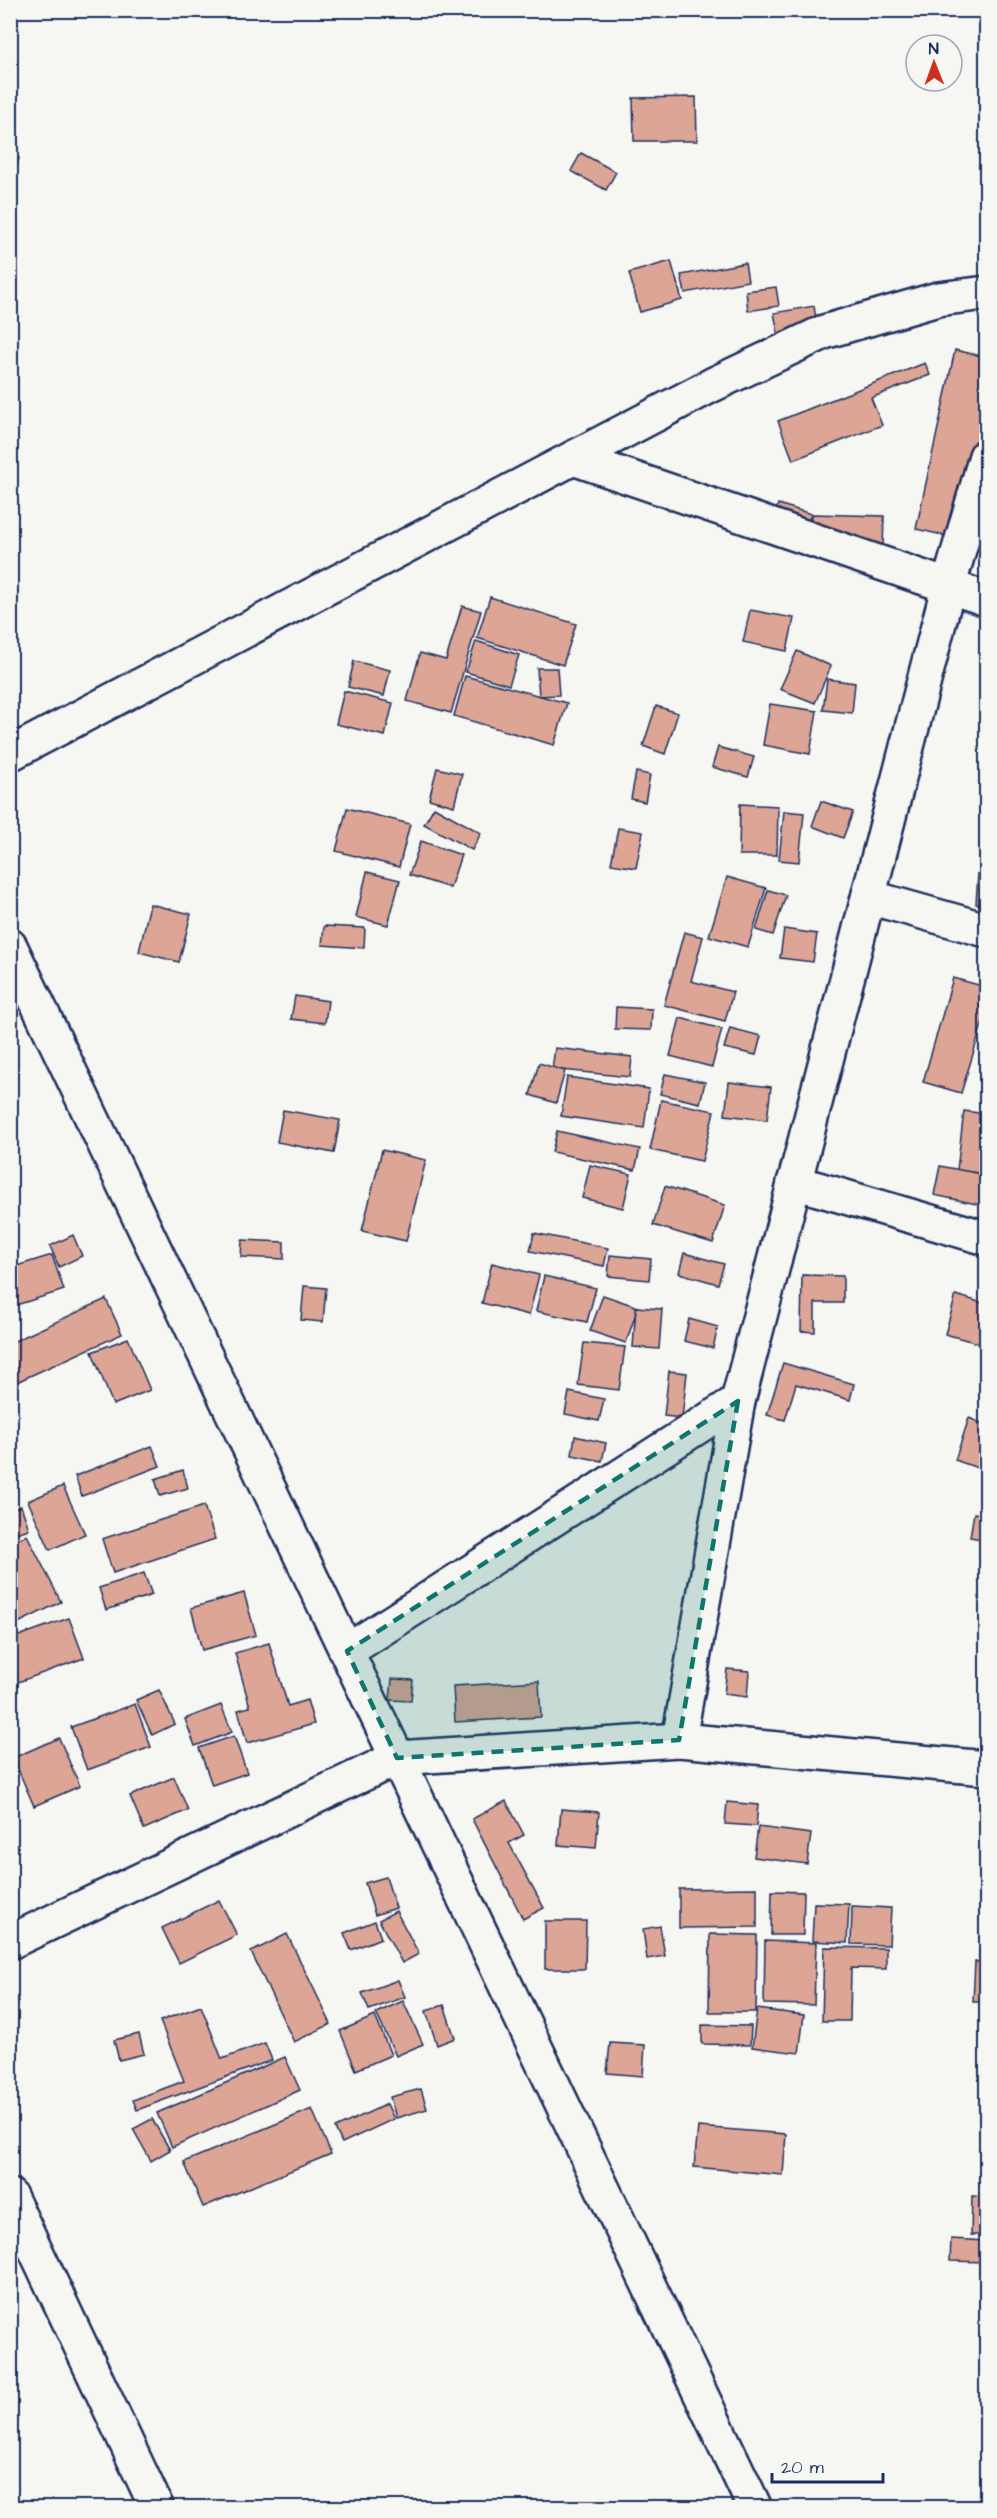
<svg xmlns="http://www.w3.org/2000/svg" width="997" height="2518" font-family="'Architects Daughter',sans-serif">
<rect width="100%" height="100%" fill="#f6f6f2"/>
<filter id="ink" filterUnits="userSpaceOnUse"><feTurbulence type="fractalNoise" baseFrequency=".0167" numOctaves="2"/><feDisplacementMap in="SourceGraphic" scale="12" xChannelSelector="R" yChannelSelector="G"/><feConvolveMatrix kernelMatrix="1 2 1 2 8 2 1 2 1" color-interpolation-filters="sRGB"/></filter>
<g filter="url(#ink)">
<g fill="#dda595" stroke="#1b2f5e" stroke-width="1.5">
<rect x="10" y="95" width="6" height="20"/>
<polygon points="696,97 697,141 634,141 633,98"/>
<polygon points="581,153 616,172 606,190 571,171"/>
<polygon points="10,156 19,158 13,179 10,178"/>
<polygon points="671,261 682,300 640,312 629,273"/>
<polygon points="745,263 748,281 685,293 681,275"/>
<polygon points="776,287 779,306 748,311 746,291"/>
<polygon points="814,306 818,331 779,338 774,313"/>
<polygon points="955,350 986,357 986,398 956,538 916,529"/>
<polygon points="925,363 930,375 871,398 882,425 793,460 778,421"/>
<polygon points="778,504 811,514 805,534 772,524"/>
<polygon points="812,514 884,516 883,548 812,546"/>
<polygon points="490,597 576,624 563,665 477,638"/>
<polygon points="462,606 481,611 451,713 407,701 420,653 446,660"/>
<polygon points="750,610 794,618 787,651 743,642"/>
<polygon points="476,641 519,655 509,685 466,672"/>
<polygon points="797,651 831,666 815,703 780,689"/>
<polygon points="354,661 390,670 384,696 348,687"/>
<polygon points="537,668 557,668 559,695 539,696"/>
<polygon points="465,676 567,703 554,745 454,716"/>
<polygon points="827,679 855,683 852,713 823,710"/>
<polygon points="344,691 393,703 385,736 336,724"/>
<polygon points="770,704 817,711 810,754 763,745"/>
<polygon points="656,706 678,713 665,754 643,746"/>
<polygon points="718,747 754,757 748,777 712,767"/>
<polygon points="437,768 462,774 454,806 429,799"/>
<polygon points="636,772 650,775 645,802 631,799"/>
<polygon points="821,801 853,812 843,838 812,826"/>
<polygon points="740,804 778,806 777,855 739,855"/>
<polygon points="434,807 481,833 472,850 424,824"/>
<polygon points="347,808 410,824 399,867 336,851"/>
<polygon points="784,811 804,813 799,862 779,860"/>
<polygon points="618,828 643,832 636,868 611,864"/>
<polygon points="421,841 461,855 450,888 409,875"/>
<polygon points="367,872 400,880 388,925 356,917"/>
<polygon points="978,873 986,873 986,904 976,904"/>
<polygon points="727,877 766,888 748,947 709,936"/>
<polygon points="768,890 786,895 773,935 756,930"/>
<polygon points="150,904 191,914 179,962 139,952"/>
<polygon points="324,926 365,928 364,948 322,945"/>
<polygon points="784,929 817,934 813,962 780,958"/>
<polygon points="684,932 703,937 691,981 733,992 725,1021 664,1005"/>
<polygon points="953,978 986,987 986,1012 961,1093 923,1082"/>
<polygon points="295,996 328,1001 325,1023 291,1019"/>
<polygon points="616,1007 652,1009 651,1030 615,1029"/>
<polygon points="680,1018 722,1029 712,1067 670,1056"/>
<polygon points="730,1028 761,1036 756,1055 724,1048"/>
<polygon points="555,1048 632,1057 630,1077 552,1069"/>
<polygon points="539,1063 565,1071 556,1103 530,1095"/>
<polygon points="665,1074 705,1082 700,1103 660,1094"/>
<polygon points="567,1077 649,1089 644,1128 561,1116"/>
<polygon points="729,1082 771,1087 767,1120 725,1115"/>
<polygon points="661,1100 714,1111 702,1161 650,1150"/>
<polygon points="283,1110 340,1120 334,1153 277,1142"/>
<polygon points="964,1111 986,1114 986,1174 957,1170"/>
<polygon points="557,1131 640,1149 635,1170 552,1152"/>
<polygon points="382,1150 426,1160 406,1241 362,1231"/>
<polygon points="590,1165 631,1174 623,1208 582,1198"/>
<polygon points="940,1166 986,1175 986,1206 934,1195"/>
<polygon points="665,1186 725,1205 713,1243 653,1225"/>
<polygon points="534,1233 608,1248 604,1266 530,1251"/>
<polygon points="73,1235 82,1256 59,1267 50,1246"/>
<polygon points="242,1240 284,1242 284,1259 241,1257"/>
<polygon points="684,1253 724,1264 718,1284 679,1273"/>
<polygon points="52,1255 64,1290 10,1307 10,1268"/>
<polygon points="610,1255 651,1259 649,1280 608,1276"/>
<polygon points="492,1263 539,1275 529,1315 482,1303"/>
<polygon points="802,1275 843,1276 843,1303 815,1303 815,1332 801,1331"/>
<polygon points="544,1276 596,1288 587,1322 536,1311"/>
<polygon points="304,1286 326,1288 323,1322 301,1320"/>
<polygon points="603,1295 638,1307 626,1343 590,1331"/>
<polygon points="956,1295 986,1304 985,1345 945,1334"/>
<polygon points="106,1299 122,1334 10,1385 10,1343"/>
<polygon points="636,1307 662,1309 659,1349 633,1347"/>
<polygon points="689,1319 718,1327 713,1348 684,1341"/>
<polygon points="128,1338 150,1390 113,1405 92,1352"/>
<polygon points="584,1343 625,1347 619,1390 578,1385"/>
<polygon points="783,1363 854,1384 850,1400 796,1384 785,1420 767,1415"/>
<polygon points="669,1371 687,1373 682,1418 664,1416"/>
<polygon points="569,1392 604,1399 599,1421 565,1414"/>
<polygon points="969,1418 986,1425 986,1471 955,1460"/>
<polygon points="575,1436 606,1443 602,1461 572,1455"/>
<polygon points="152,1446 160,1466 82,1496 75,1476"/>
<polygon points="183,1470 188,1488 160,1496 155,1479"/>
<polygon points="63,1486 85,1534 50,1550 28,1501"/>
<polygon points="21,1506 29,1529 10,1535 10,1510"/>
<polygon points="204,1506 215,1539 113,1573 102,1539"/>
<polygon points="974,1513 986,1515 986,1540 970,1537"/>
<polygon points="27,1535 61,1602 10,1627 10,1543"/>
<polygon points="144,1573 152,1595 106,1610 99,1588"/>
<polygon points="244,1593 256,1635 202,1650 191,1608"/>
<polygon points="69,1618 84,1658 10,1685 10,1639"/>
<polygon points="269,1643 288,1706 307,1700 314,1724 247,1743 238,1710 250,1707 235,1653"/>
<polygon points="727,1669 749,1671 747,1697 724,1694"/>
<polygon points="392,1679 413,1680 411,1701 390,1700"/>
<polygon points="539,1681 541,1717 455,1722 453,1686"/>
<polygon points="159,1690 175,1724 152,1735 136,1700"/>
<polygon points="135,1704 151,1747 87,1770 71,1727"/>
<polygon points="221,1705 232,1732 195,1746 185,1719"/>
<polygon points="234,1736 247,1773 212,1785 199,1748"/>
<polygon points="59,1738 80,1786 34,1806 13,1758"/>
<polygon points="174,1777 188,1810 144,1829 130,1796"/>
<polygon points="506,1801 524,1835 509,1843 544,1908 523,1919 472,1819"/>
<polygon points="727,1802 758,1805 756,1826 725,1824"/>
<polygon points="561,1809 599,1812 596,1848 558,1845"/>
<polygon points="758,1827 811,1834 807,1864 754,1857"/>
<polygon points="982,1832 986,1832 986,1922 981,1922"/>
<polygon points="386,1877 396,1908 375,1915 365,1883"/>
<polygon points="757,1888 757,1927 679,1928 679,1889"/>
<polygon points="772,1891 804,1892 803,1935 771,1935"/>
<polygon points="219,1900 237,1935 179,1963 162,1928"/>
<polygon points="814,1903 849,1904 847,1943 812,1941"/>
<polygon points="852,1906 891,1908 889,1945 851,1944"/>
<polygon points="396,1911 419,1954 402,1963 379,1920"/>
<polygon points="375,1921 381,1938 351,1950 344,1933"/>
<polygon points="545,1921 586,1921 585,1969 545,1969"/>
<polygon points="660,1926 665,1956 647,1959 643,1929"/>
<polygon points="287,1934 331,2024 294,2042 251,1952"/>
<polygon points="710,1934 757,1935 756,2012 709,2012"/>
<polygon points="981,1935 986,1935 986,1958 979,1957"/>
<polygon points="765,1941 816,1943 814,2005 764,2004"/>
<polygon points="824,1947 886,1948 886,1969 851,1968 850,2021 822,2021"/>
<polygon points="975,1962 986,1962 986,2002 973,2002"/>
<polygon points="398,1980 405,1997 369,2010 362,1993"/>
<polygon points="403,2001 423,2044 396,2056 376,2013"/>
<polygon points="444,2005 455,2038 437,2045 426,2011"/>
<polygon points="201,2006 222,2059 265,2043 272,2060 137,2110 133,2100 184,2081 160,2021"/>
<polygon points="757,2009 804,2015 799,2053 752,2047"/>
<polygon points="375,2016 391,2055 356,2070 340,2031"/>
<polygon points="702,2025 751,2026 750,2045 702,2044"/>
<polygon points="139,2034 144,2054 119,2060 114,2040"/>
<polygon points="610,2043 645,2045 643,2076 607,2073"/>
<polygon points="285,2057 300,2090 172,2147 157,2113"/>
<polygon points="421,2089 427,2109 396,2118 390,2097"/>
<polygon points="387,2104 394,2119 342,2143 335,2128"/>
<polygon points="312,2109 331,2154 203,2207 184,2162"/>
<polygon points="152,2119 170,2150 151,2161 133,2129"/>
<polygon points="698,2127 786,2134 783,2175 694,2167"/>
<polygon points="972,2196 986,2197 986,2235 971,2235"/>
<polygon points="951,2239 986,2241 986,2262 950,2261"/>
</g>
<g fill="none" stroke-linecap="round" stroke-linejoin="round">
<defs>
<g id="minor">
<polyline points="573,458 986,599"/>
<polyline points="10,754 712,385 824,332 938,299 986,293"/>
<polyline points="869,897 986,930"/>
<polyline points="10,946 755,2508"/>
<polyline points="794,1182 986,1238"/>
<polyline points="347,1651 738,1401"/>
<polyline points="679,1740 738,1401 948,588 986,456"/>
<polyline points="10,1942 397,1758 679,1740 986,1768"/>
<polyline points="10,2196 157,2508"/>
</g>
</defs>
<use href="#minor" stroke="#1b2f5e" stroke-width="38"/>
<use href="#minor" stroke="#f6f6f2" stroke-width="33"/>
</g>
</g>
<path fill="#0f766e" fill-opacity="0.2" stroke="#0f766e" stroke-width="4.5" stroke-dasharray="12 8" stroke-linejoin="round" d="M738 1401 679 1740 397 1758 347 1651Z"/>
<rect width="997" height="2518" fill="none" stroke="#f6f6f2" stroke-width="36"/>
<rect x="18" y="18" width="961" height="2482" fill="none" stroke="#1b2f5e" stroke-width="2" filter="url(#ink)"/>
<g transform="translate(934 63) rotate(359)"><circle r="28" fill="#f6f6f2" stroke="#9ea6b7" stroke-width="1.5"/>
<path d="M0-4.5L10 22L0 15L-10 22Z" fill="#c8321e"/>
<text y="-9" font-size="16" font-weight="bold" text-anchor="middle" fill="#1b2f5e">N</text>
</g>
<path d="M772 2473v9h111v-9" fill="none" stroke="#1b2f5e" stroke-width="3"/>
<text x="781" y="2473" font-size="18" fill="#1b2f5e" stroke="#f6f6f2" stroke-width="4.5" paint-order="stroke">20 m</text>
</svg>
